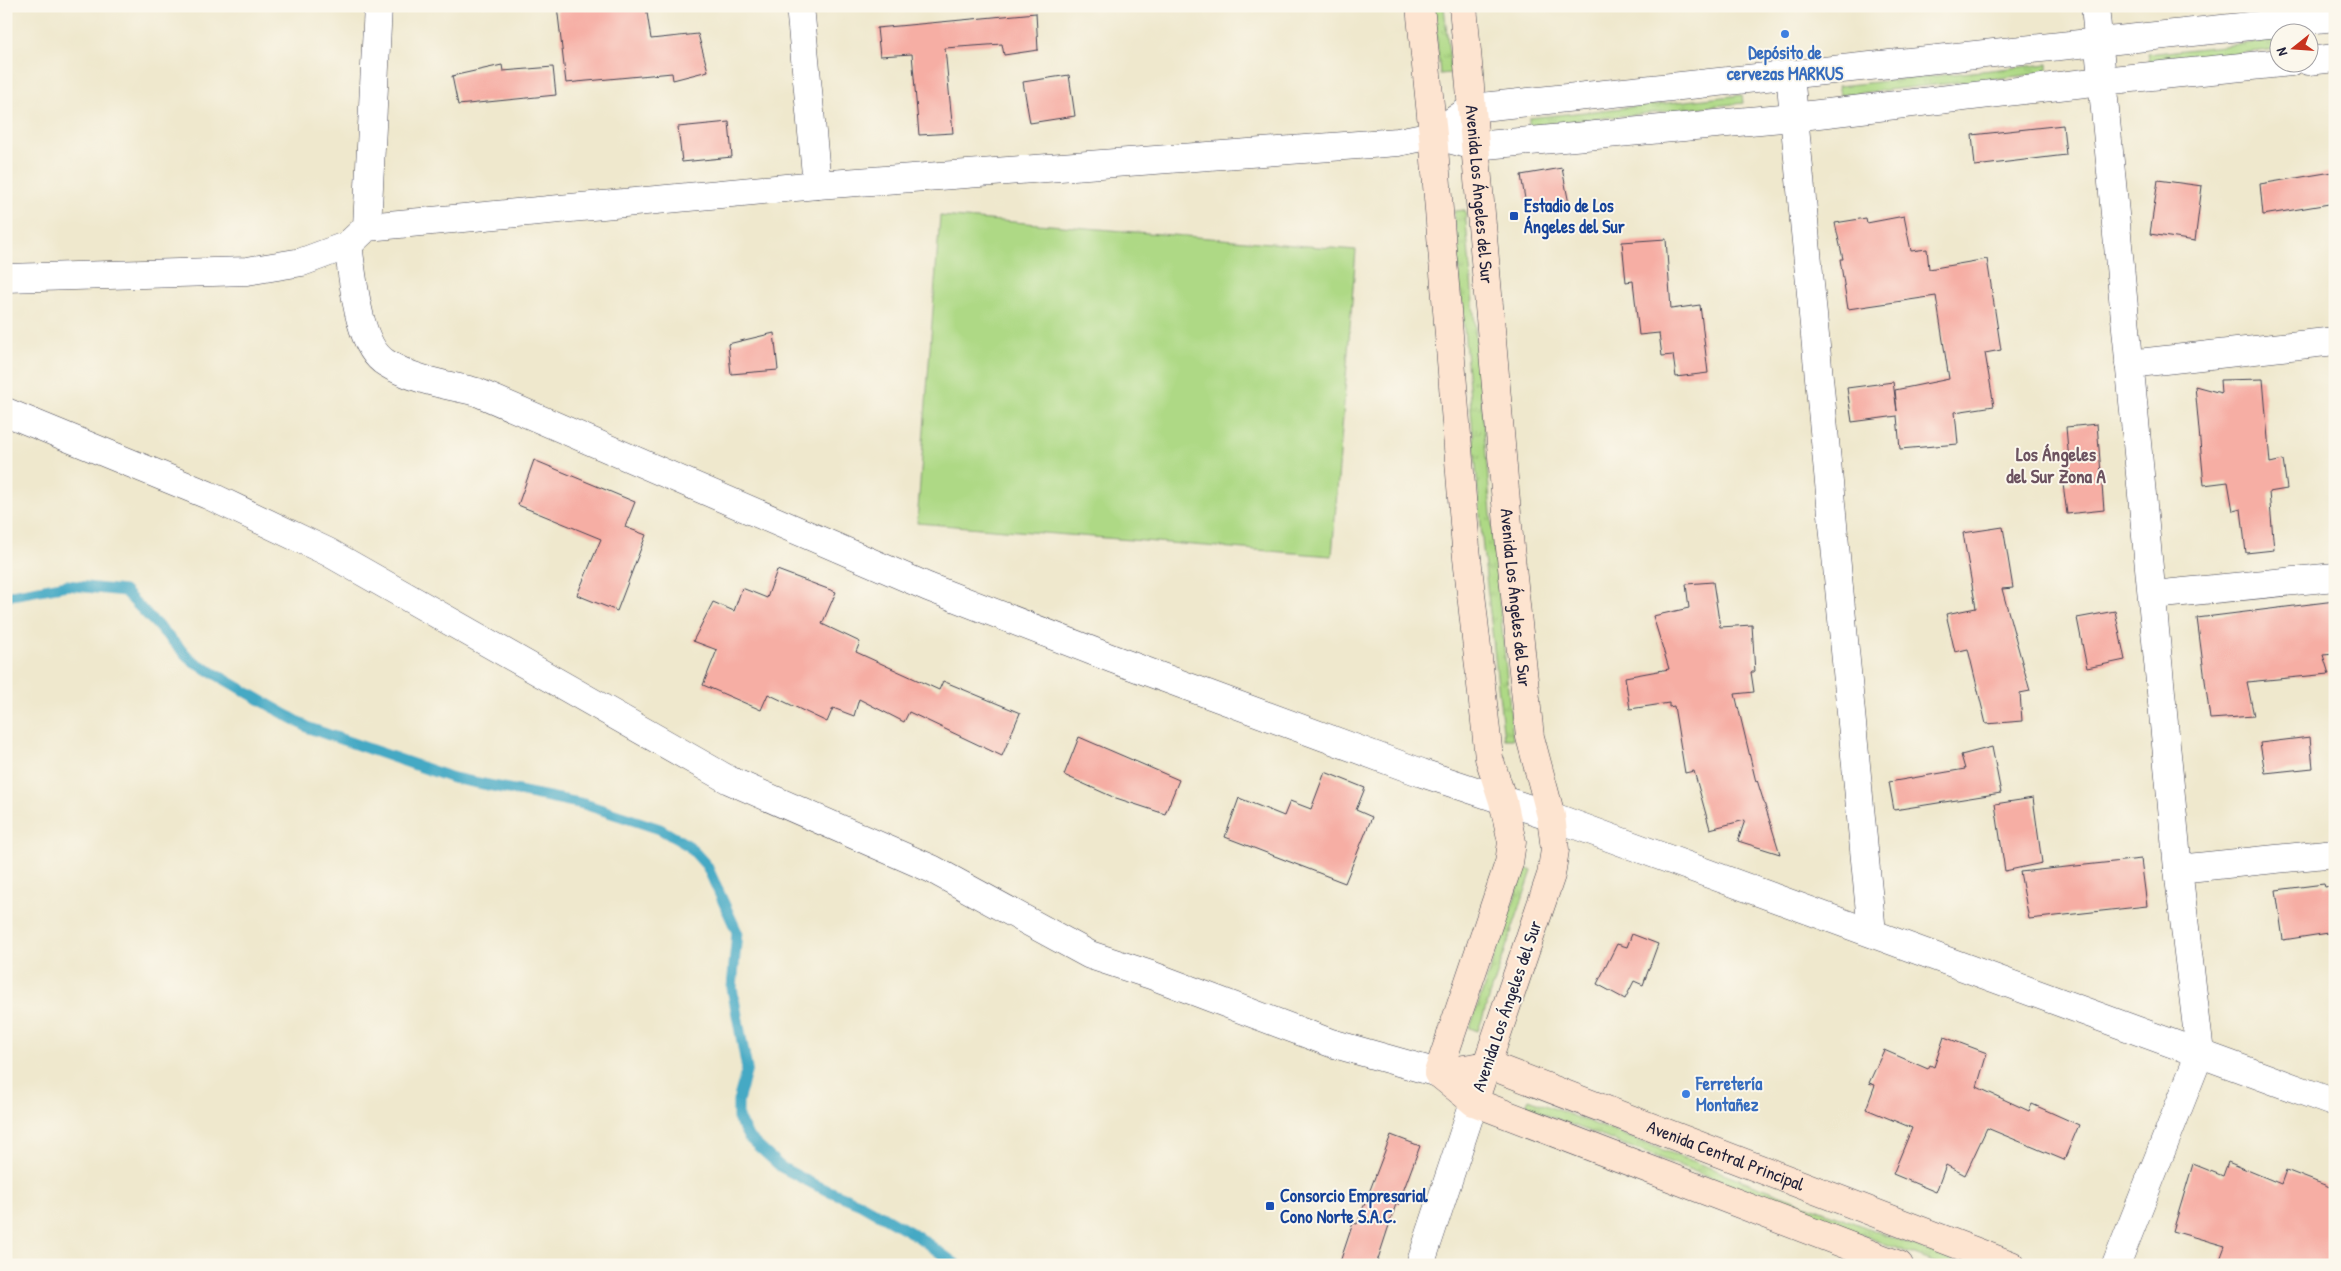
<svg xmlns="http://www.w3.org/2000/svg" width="2341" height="1271" font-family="'Patrick Hand',sans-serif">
<defs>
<pattern id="grass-tufts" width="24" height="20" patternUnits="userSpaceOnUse" patternTransform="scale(1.25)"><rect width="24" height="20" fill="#aed985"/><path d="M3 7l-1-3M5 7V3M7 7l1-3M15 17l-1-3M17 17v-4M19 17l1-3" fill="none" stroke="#95ba74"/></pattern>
</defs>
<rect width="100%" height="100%" fill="#fbf7ec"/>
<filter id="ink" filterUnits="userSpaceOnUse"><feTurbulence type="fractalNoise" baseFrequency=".02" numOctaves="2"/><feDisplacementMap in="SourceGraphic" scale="10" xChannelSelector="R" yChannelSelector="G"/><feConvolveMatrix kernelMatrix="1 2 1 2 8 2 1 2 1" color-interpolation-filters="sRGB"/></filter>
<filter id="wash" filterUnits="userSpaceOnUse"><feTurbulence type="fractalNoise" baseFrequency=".0096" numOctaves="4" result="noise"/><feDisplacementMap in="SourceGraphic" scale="20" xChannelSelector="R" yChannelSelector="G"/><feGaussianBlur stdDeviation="1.12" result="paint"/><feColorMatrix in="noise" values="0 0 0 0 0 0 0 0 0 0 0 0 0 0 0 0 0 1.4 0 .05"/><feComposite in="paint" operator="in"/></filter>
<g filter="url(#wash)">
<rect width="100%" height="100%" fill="#efe8cd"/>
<g fill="url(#grass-tufts)" stroke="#687e60">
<polygon points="1434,6 1444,6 1451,73 1440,74"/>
<polygon points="2278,40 2278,49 2149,63 2147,54"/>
<polygon points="2048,64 2048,73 1840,95 1838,86"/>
<polygon points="1742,95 1743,103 1529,126 1529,118"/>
<polygon points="1465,210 1494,548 1513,739 1504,739 1483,549 1454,211"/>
<polygon points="1525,868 1532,871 1478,1031 1470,1028"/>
<polygon points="1529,1099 1965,1265 1941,1265 1525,1107"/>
</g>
<polygon fill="#aed985" stroke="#687e60" points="940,216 1356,250 1332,556 917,523"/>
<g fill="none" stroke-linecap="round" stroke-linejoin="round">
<polyline stroke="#44a9c4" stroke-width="11" points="6,596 67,585 124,591 191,660 309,728 453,778 584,804 660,829 689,846 707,866 737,932 732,988 747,1069 738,1101 738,1118 749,1138 781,1167 817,1186 861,1204 917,1236 957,1265"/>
</g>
<g id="blocks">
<g fill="#f6aea4">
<polygon points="557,6 646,6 651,39 698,34 708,71 673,80 672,73 566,83"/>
<polygon points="1036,13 1038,50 1004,55 1002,44 945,48 953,133 919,135 912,54 880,56 877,28"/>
<polygon points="502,65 503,71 553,67 556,95 458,105 452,76"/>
<polygon points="1069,75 1075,116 1030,123 1023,82"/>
<polygon points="729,122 732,157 682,162 678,127"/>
<polygon points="2063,125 2066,155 1975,166 1972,135"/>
<polygon points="1562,168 1569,204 1527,211 1521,175"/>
<polygon points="2332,172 2335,203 2263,215 2260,184"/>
<polygon points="2158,180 2202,186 2195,241 2150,234"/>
<polygon points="1904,216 1911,251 1927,249 1929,269 1987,259 2001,350 1985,353 1994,406 1955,412 1958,444 1900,449 1897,416 1852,422 1847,388 1893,382 1897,411 1895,390 1949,379 1936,296 1848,309 1840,259 1843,259 1835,223 1866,218 1867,223"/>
<polygon points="1666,239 1671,309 1700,305 1708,373 1676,377 1673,355 1662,356 1659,333 1639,335 1633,281 1626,282 1622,242"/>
<polygon points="774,333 778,370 731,374 728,344"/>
<polygon points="2263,379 2270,463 2283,460 2287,489 2269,492 2274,550 2246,553 2241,509 2233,511 2228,482 2204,485 2195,386 2221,393 2220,380"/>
<polygon points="2097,424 2104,510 2067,514 2063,484 2071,484 2066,427"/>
<polygon points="534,460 635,502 625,527 646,535 617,611 577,595 601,539 518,505"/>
<polygon points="2003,527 2013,588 2002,589 2030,691 2020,693 2022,721 1986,724 1968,649 1955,652 1946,614 1976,608 1963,533"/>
<polygon points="777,570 836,592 822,624 860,642 856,652 939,690 943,681 1020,713 1002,756 909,712 904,722 859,699 854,716 833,708 827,722 768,694 761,710 703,685 717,650 693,641 713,602 734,611 742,588 767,598"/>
<polygon points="1713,582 1720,627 1752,625 1755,672 1751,672 1754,692 1735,694 1756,782 1757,780 1780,854 1738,841 1745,820 1710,829 1694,771 1685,773 1674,706 1669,707 1669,703 1630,709 1625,677 1669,669 1653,616 1689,608 1686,584"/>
<polygon points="2335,601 2335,654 2323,655 2329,674 2247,682 2254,716 2210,719 2197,618"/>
<polygon points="2115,611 2125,660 2087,668 2077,618"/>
<polygon points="1079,737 1179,780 1165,814 1113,797 1064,775"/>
<polygon points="2310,737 2313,768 2265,773 2260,743"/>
<polygon points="1992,747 2001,793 1894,810 1889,782 1965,769 1961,755"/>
<polygon points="1325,772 1365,788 1356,810 1372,817 1345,883 1225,837 1239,798 1284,816 1290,801 1311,809"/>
<polygon points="2033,798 2042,863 2005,871 1995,804"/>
<polygon points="2141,859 2147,906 2029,919 2020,872"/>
<polygon points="2324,884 2325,887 2335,885 2335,932 2283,940 2276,890"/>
<polygon points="1632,934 1658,944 1643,985 1634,981 1625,999 1597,984 1617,944 1627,947"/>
<polygon points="1944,1037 1987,1053 1977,1087 2029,1111 2032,1104 2079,1125 2064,1160 1987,1128 1965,1175 1946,1165 1936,1192 1893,1174 1912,1128 1866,1109 1875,1085 1869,1083 1884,1050 1928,1069 1930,1065 1934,1067"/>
<polygon points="1391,1135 1420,1146 1398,1205 1396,1204 1376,1265 1339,1265 1353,1223 1357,1224"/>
<polygon points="2228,1162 2281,1184 2286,1170 2335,1189 2335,1265 2218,1265 2225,1246 2173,1231 2193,1164 2223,1176"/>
</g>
</g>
</g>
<g filter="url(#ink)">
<use href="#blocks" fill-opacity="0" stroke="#414051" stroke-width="1"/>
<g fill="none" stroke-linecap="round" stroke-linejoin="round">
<defs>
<g id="street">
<polyline points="800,6 817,185"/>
<polyline points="2095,6 2178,869 2200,1053 2116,1265"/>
<polyline points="2308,61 2335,58"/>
<polyline points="1790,74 1872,933"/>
<polyline points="1433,135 1475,146 1793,117 2102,81 2291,62"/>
<polyline points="367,227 378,6"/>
<path d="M348 245C353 276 357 346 386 363 413 380 447 385 477 392L928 587 1113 659 1422 773 1551 816 2335 1103"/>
<polyline points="6,278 247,271 302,262 348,245 367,227 817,185 1398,142 1433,135 1472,108 2335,17"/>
<polyline points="2129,364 2335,341"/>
<polyline points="6,412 208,495 328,552 729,780 932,869 1090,955 1151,975 1331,1043 1438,1073"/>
<polyline points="2153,595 2335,577"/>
<polyline points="2178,869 2335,853"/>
<polyline points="1420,1265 1474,1102"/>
</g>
<g id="secondary">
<polyline points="1420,6 1433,135 1466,548 1489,758 1503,801 1512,842 1509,863 1438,1073 1474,1102 1899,1265"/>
<path id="s1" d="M1463 6 1510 548 1530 737 1551 816 1555 850 1551 875 1474 1102"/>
<path id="s2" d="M1438 1073 1489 1065 2011 1265"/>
</g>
</defs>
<use href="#street" stroke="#414051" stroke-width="29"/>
<use href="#secondary" stroke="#414051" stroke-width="29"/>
<use href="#street" stroke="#fff" stroke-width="28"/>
<use href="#secondary" stroke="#fde4d0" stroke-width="28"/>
</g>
</g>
<g fill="#3f7fe0" stroke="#fbf7ec" stroke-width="2">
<circle cx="1785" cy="34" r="5"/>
<circle cx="1686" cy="1094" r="5"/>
</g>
<g fill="#1a4fb4" stroke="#fbf7ec" stroke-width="2">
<rect x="1509" y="211" width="10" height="10" rx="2.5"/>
<rect x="1265" y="1201" width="10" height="10" rx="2.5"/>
</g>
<g text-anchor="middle" stroke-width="4" stroke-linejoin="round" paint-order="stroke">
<g font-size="18" font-weight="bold" fill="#366cbe" stroke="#fbf7ec">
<text x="1785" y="59">Depósito de<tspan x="1785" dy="21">cervezas MARKUS</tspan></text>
<text x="1696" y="1090" text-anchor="start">Ferretería<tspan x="1696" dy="21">Montañez</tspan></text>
</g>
<g font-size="18" fill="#22223b" stroke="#fbf7ec">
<text dy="6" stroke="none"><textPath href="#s1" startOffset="189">Avenida Los Ángeles del Sur</textPath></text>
<text dy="6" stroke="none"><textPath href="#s1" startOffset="594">Avenida Los Ángeles del Sur</textPath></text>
<text transform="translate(1507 1006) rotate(-71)" y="6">Avenida Los Ángeles del Sur</text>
<text dy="6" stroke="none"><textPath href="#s2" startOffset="305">Avenida Central Principal</textPath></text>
</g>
<g font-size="18" font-weight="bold" fill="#164399" stroke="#fbf7ec" text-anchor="start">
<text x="1524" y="212">Estadio de Los<tspan x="1524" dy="21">Ángeles del Sur</tspan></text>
<text x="1280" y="1202">Consorcio Empresarial<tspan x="1280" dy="21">Cono Norte S.A.C.</tspan></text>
</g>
<g font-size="19" font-weight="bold" fill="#6c5360" stroke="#fbf7ec">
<text x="2056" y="461">Los Ángeles<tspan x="2056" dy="22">del Sur Zona A</tspan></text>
</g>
</g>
<rect width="2341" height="1271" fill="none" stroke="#fbf7ec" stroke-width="25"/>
<g transform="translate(2294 48) rotate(253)"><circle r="24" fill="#fbf7ec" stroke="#a4a2a5"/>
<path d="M0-4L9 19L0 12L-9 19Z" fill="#c8321e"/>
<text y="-8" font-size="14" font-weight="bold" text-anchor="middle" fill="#22223b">N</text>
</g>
</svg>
